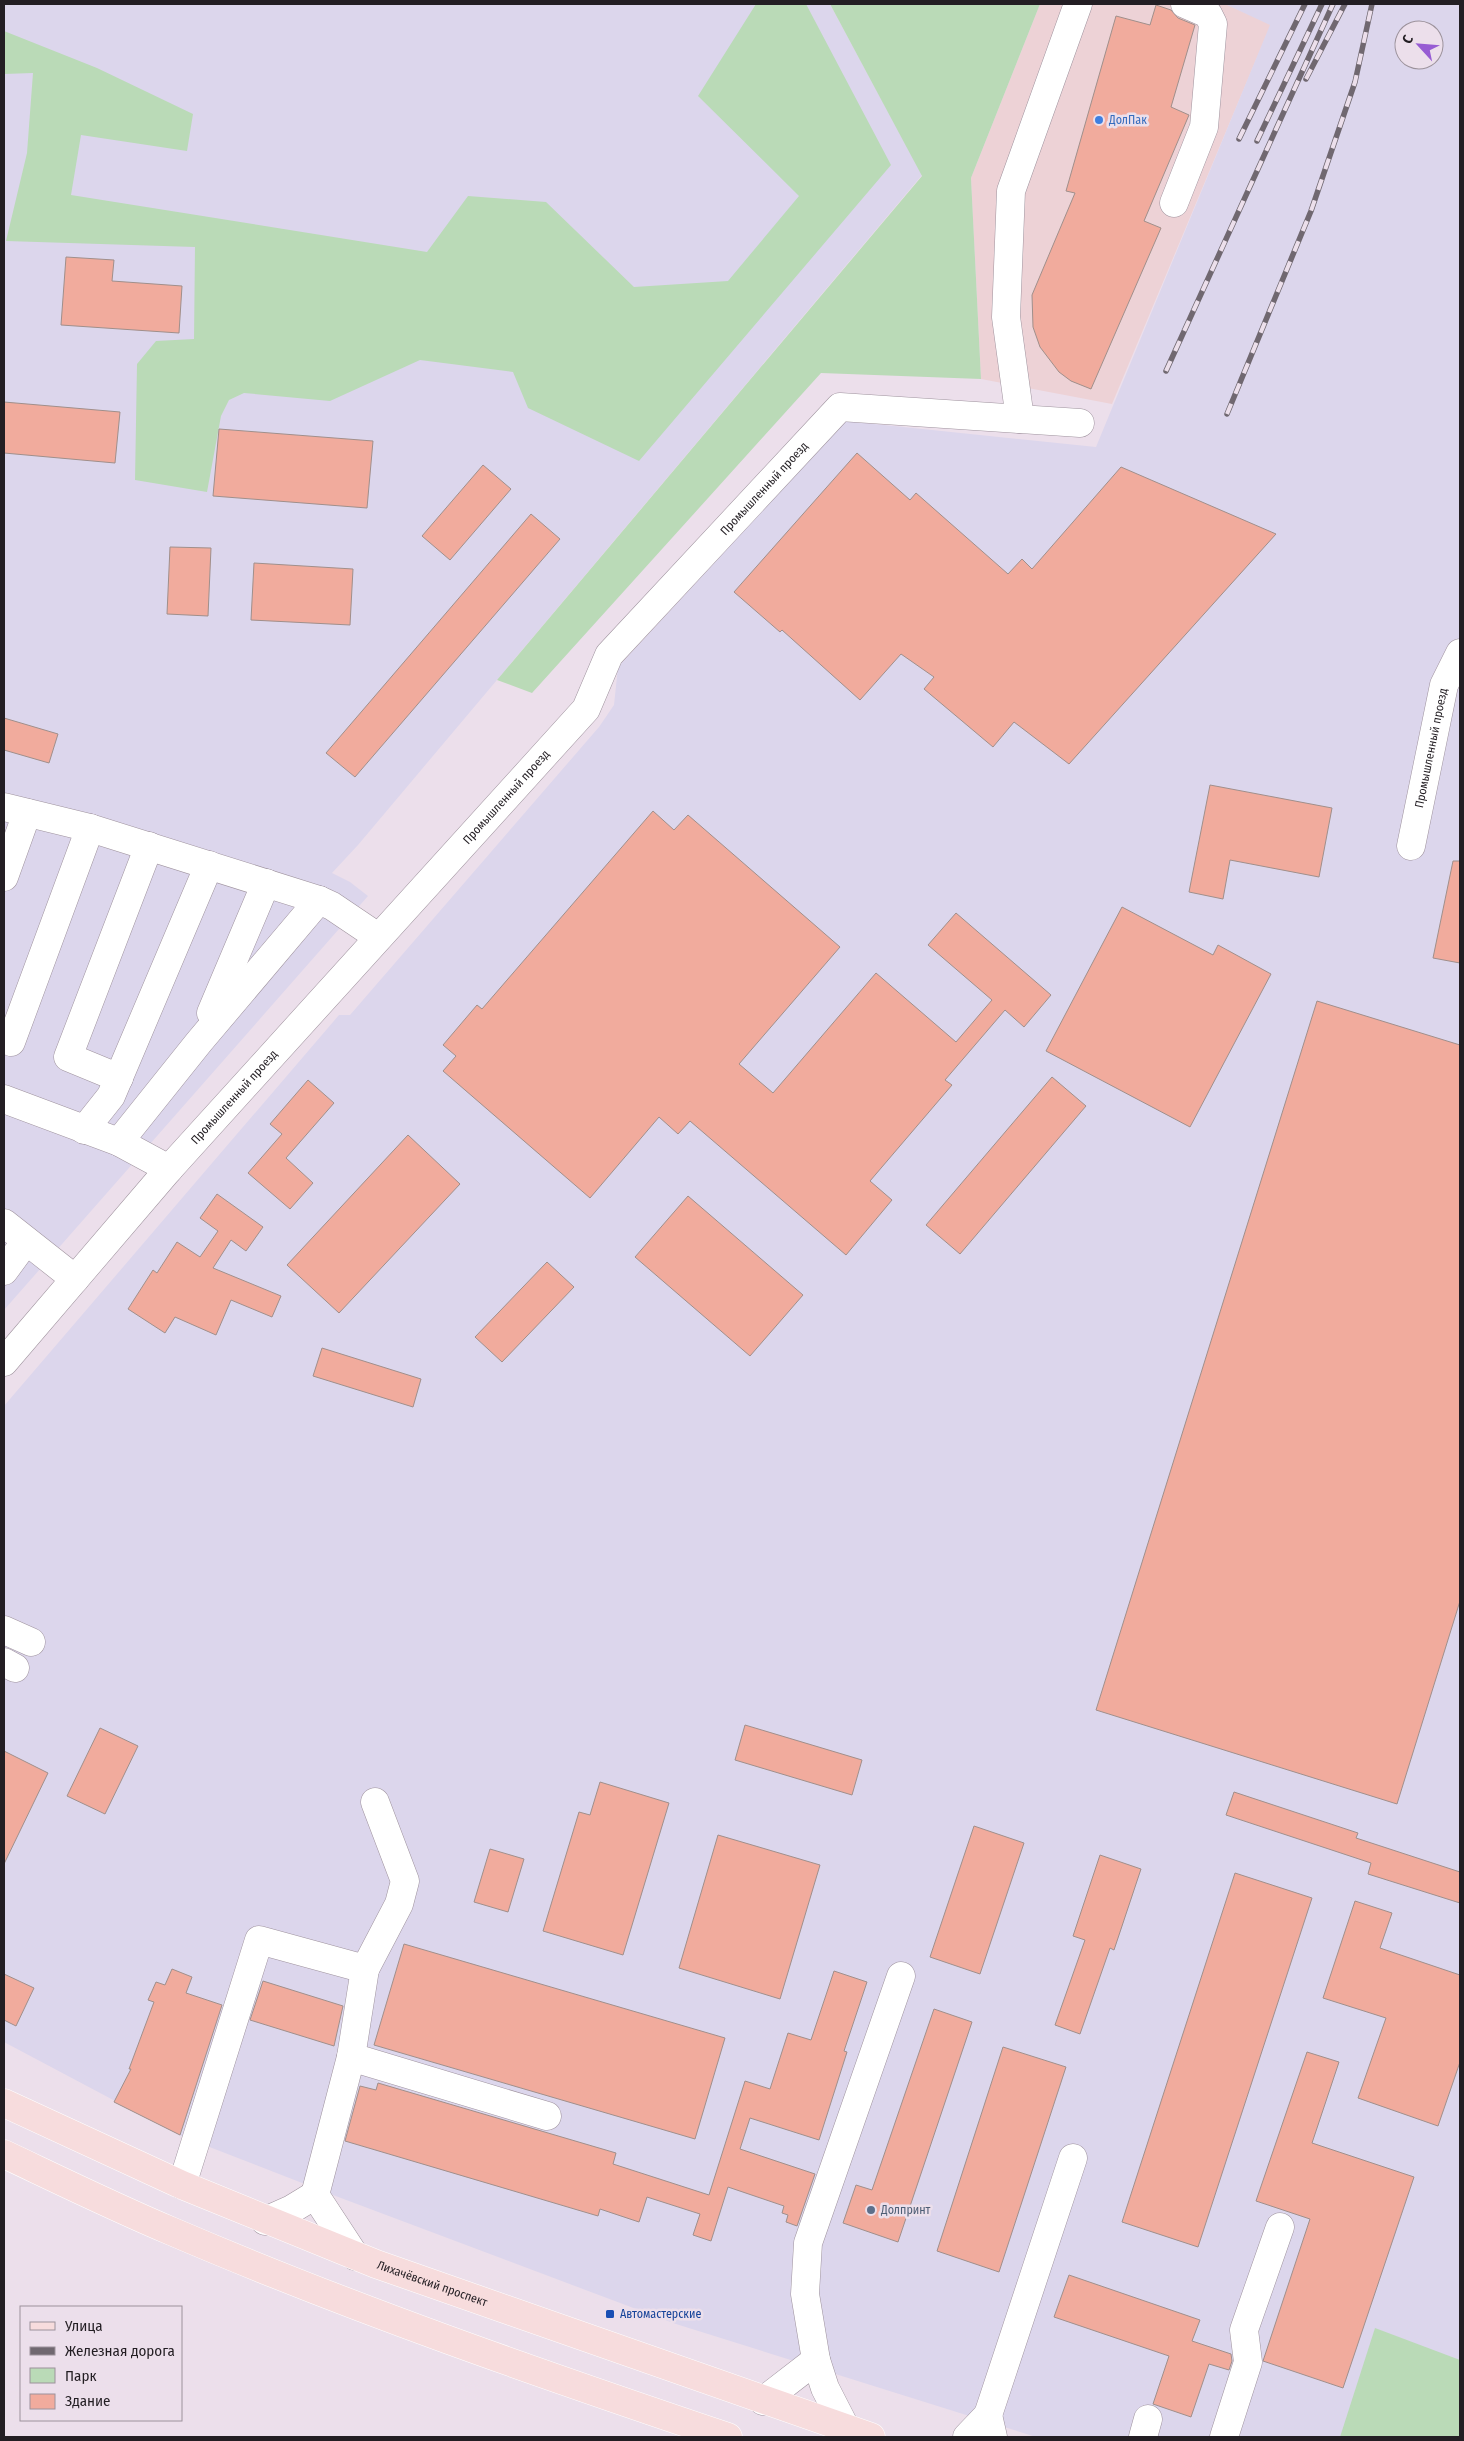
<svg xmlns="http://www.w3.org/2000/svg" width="1464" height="2441" font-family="'Fira Sans Condensed',sans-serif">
<rect width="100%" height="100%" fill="#ecdfeb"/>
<polygon fill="#edd2d6" points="1040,4 1225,4 1271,24 1112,404 981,379 971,178"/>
<g fill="#dcd6ec" fill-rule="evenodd">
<polygon points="4,4 830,4 922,175 358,845 332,873 350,882 368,896 4,1310"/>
<path d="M1225 4H1460V2437H1036L676 2324 333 2195 181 2136 4 2042V1406L339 1015H350L599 727 614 705 618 667 846 421 1096 447 1270 25ZM1404 30H1434V60H1404Z"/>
</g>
<g fill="#badab7">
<polygon points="756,4 806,4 891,165 639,461 528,408 513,372 420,360 330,401 244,393 229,400 221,416 207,492 135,480 137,364 156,341 194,339 195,247 6,241 27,153 33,73 4,74 4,31 97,68 193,114 187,151 81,135 71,195 427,252 468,196 546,202 634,287 728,281 799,196 698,96"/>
<polygon points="830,4 1040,4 971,178 981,379 821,373 532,693 497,680 922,176"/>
<polygon points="1375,2328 1460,2360 1460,2437 1340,2437"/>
</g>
<g fill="#f1ab9d" stroke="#a08f8b">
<polygon points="1156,5 1171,10 1178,18 1195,25 1171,107 1189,115 1144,221 1161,228 1091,389 1071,381 1059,372 1040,347 1033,327 1032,295 1075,193 1066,191 1116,16 1150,25"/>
<polygon points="66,257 114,260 112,281 182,286 179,333 61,325"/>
<polygon points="4,402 120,412 115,463 4,453"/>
<polygon points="219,429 373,441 367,508 213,496"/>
<polygon points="857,453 910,500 916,493 1008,574 1022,559 1032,569 1121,467 1276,534 1069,764 1014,722 993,747 924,689 934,677 901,654 860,700 782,630 780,632 734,592"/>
<polygon points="483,465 511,489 450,560 422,536"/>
<polygon points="531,514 560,539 355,777 326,753"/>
<polygon points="170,547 211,548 208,616 167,614"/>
<polygon points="254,563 353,569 350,625 251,620"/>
<polygon points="4,718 58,734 49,763 4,750"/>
<polygon points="1210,785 1332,808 1319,877 1230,860 1223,899 1189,892"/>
<polygon points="653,811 674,830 688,815 840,947 739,1064 773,1093 876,973 956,1042 992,1000 928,945 956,913 1051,995 1024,1027 1005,1010 945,1080 952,1085 870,1181 892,1200 846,1255 690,1121 678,1134 659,1117 590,1198 443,1071 456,1056 443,1045 477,1005 482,1009"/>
<polygon points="1453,861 1460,861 1460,963 1433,958"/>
<polygon points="1122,907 1213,955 1218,945 1271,974 1190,1127 1046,1051"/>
<polygon points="1317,1001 1460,1045 1460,1601 1397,1804 1096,1710"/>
<polygon points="1052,1077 1086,1106 960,1254 926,1225"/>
<polygon points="308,1080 334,1103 286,1158 313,1183 290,1209 248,1173 282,1134 270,1124"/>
<polygon points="408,1135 460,1184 339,1313 287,1265"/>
<polygon points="217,1194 263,1227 246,1251 231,1240 213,1268 281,1296 272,1317 231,1300 216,1335 175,1317 165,1333 128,1309 153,1270 157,1273 177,1242 200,1257 218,1231 200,1218"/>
<polygon points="688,1196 803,1295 750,1356 635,1257"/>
<polygon points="547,1262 574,1287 502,1362 475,1337"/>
<polygon points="322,1348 421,1379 413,1407 313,1376"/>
<polygon points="745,1725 862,1760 852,1795 735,1760"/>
<polygon points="100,1728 138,1746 105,1814 67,1796"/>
<polygon points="4,1751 48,1773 4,1864"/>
<polygon points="600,1782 669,1803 623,1955 543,1931 579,1812 590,1815"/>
<polygon points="1234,1792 1358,1833 1356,1838 1460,1872 1460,1903 1368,1874 1371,1863 1226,1815"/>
<polygon points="974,1826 1024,1843 980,1974 930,1957"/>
<polygon points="718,1835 820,1865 780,1999 679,1968"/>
<polygon points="490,1849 524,1859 508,1912 474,1902"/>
<polygon points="1100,1855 1141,1869 1114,1950 1110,1948 1080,2034 1055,2025 1085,1940 1073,1936"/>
<polygon points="1235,1873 1312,1898 1198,2247 1122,2222"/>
<polygon points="1355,1901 1392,1913 1380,1948 1460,1975 1460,2062 1438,2126 1358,2098 1386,2018 1323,1998"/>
<polygon points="404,1944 725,2038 695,2139 374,2045"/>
<polygon points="172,1969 192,1977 186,1993 222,2005 180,2135 114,2102 131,2069 129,2069 154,2002 148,2000 156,1982 165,1985"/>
<polygon points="834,1971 867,1982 844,2051 847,2052 819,2140 750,2118 740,2149 815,2174 797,2226 786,2222 788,2215 782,2213 784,2206 728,2187 711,2241 693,2235 700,2214 647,2197 639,2222 600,2209 598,2216 345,2141 360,2086 376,2090 378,2083 616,2153 613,2164 709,2195 745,2081 770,2089 788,2033 811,2040"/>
<polygon points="4,1974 34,1988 16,2026 4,2020"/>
<polygon points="263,1981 343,2006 334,2046 250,2020"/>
<polygon points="934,2009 972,2022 898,2242 843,2223 856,2185 872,2190"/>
<polygon points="1003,2047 1066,2067 999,2272 937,2251"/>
<polygon points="1307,2052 1339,2062 1312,2143 1414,2177 1343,2388 1263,2361 1310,2219 1256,2201"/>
<polygon points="1069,2275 1200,2320 1192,2341 1231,2354 1232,2361 1229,2370 1209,2364 1191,2417 1153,2404 1169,2356 1054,2317"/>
</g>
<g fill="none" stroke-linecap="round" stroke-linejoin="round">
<defs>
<g id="minor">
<polyline points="1174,203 1204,127 1213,24 1208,14 1185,4"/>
<polyline points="1020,419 1006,317 1011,191 1078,4"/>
<polyline points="4,807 90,828 319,900 332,906 378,937"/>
<path id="s1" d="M1411 846 1444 685 1460 653"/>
<polyline points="4,877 27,813"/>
<polyline points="211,1013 266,883"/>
<polyline points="11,1042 90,828"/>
<polyline points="119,1078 68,1057 149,846"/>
<polyline points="4,1099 119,1142 169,1169"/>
<polyline points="84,1130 111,1096 209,865"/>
<polyline points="119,1142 199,1042 319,900"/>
<polyline points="4,1223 75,1279"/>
<polyline points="4,1271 26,1241"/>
<path id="s2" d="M4 1362 169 1169 586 709 609 655 840 407 1080 423"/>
<polyline points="4,1630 31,1642"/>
<polyline points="4,1662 15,1668"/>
<polyline points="351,2057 365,1969"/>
<polyline points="182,2185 259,1940 365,1969 399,1904 405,1881 375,1802"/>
<polyline points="265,2221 292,2209 315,2195"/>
<polyline points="355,2256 315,2195 351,2057 547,2116"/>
<polyline points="816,2360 805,2294 808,2243 901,1976"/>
<polyline points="763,2401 816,2360 825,2388 846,2429"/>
<polyline points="988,2415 1073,2158"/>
<polyline points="967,2437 988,2415 993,2437"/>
<polyline points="1143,2437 1148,2419"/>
<polyline points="1224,2437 1248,2362 1244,2330 1280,2227"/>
</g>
<g id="major">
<path id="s3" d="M4 2103 182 2185 376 2264 871 2437"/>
<path d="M4 2154C59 2180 114 2207 171 2231 353 2309 541 2374 728 2437"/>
</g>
</defs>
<use href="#minor" stroke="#9f939e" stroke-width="29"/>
<use href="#major" stroke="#fff" stroke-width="29"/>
<use href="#minor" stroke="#fff" stroke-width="28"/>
<use href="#major" stroke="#f7dcdd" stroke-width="28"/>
<defs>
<g id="rail">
<polyline points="1306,79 1345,4"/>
<polyline points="1239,139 1305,4"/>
<polyline points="1257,141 1322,4"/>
<polyline points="1166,371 1333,4"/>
<polyline points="1227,414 1311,211 1355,82 1372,4"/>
</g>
</defs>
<use href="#rail" stroke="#706870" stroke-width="5.5"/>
<use href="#rail" stroke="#ecdfeb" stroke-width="4" stroke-dasharray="11" stroke-linecap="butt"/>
</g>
<circle fill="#3f7fe0" stroke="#ecdfeb" stroke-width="2" cx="1099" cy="120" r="5"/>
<circle fill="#5c6f8a" stroke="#ecdfeb" stroke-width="2" cx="871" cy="2210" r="5"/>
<rect fill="#1a4fb4" stroke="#ecdfeb" stroke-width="2" x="605" y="2309" width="10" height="10" rx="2.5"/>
<g text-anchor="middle" stroke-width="5" stroke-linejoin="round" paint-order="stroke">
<g font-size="12" fill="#366cbe" stroke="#ecdfeb" text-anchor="start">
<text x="1109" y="124">ДолПак</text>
</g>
<g font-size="12" fill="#231e23" stroke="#ecdfeb">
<text dy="4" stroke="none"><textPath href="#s2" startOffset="1161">Промышленный проезд</textPath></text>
<text dy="4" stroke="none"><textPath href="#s1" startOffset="100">Промышленный проезд</textPath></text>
<text dy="4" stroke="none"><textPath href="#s2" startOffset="756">Промышленный проезд</textPath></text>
<text dy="4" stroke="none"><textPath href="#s2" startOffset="351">Промышленный проезд</textPath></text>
<text dy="4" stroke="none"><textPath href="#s3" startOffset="465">Лихачёвский проспект</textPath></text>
</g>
<g font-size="12" fill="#4e5e75" stroke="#ecdfeb" text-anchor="start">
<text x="881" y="2214">Долпринт</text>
</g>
<g font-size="12" fill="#164399" stroke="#ecdfeb" text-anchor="start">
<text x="620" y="2318">Автомастерские</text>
</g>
</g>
<rect width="1464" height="2441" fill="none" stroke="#231e23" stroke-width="10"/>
<rect x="20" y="2306" width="162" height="115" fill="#ecdfeb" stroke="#9c929b"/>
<rect x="30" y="2322" width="25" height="8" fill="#f7dcdd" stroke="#9c929b"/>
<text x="65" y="2331" font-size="15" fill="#231e23">Улица</text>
<rect x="30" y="2347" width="25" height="8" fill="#706870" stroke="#9c929b"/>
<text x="65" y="2356" font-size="15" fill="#231e23">Железная дорога</text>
<rect x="30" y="2368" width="25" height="15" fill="#badab7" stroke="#9c929b"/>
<text x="65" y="2381" font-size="15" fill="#231e23">Парк</text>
<rect x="30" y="2394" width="25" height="15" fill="#f1ab9d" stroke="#9c929b"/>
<text x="65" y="2406" font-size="15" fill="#231e23">Здание</text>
<g transform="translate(1419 45) rotate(296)"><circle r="24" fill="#ecdfeb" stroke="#9c929b"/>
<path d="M0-4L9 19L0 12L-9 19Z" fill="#975cd3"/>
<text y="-8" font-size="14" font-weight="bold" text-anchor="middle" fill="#231e23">С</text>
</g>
</svg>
